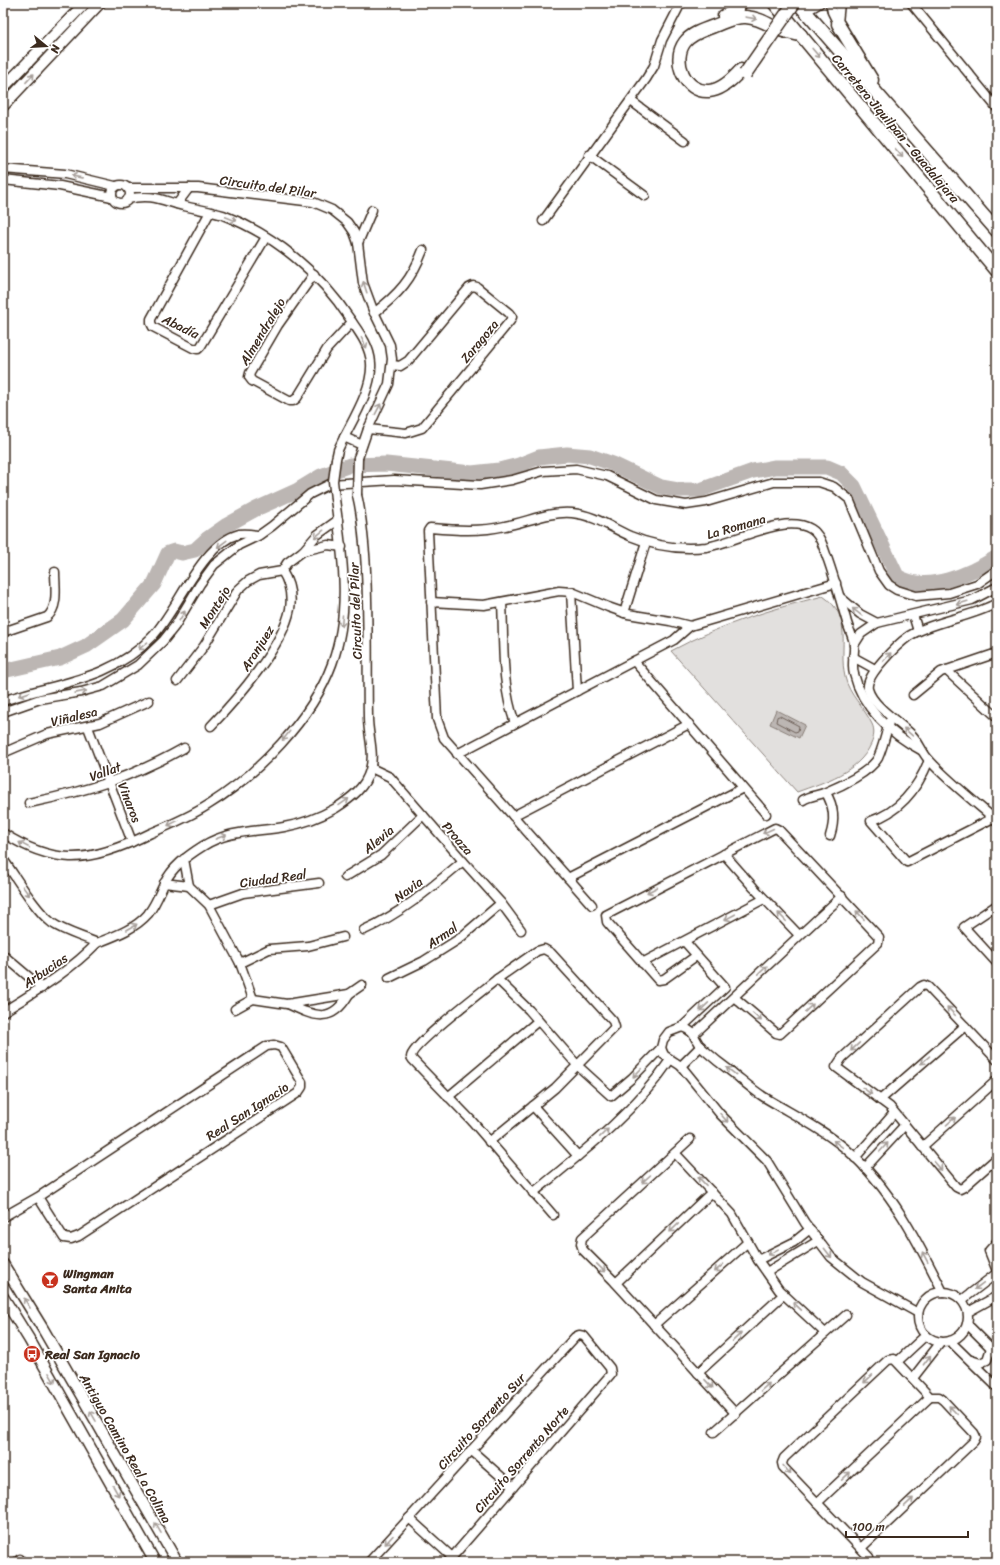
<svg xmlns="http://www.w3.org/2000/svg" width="1000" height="1565" font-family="Sriracha,sans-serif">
<rect width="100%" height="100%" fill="#fff"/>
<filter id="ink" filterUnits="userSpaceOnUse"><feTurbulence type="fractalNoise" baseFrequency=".025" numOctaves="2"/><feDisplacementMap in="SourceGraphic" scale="8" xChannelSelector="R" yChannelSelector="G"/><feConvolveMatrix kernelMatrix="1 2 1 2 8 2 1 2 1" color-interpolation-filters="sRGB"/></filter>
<g filter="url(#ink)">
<path fill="#e2e0de" stroke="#8e857e" d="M823 596C854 617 838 647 845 677 849 695 864 707 872 724 875 730 874 738 871 744 859 772 824 782 797 792L671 651C719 625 771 609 823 596Z"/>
<polygon fill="#bcb6b3" stroke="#887e77" points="776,710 805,725 799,738 770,724"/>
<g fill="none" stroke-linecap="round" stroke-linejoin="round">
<polygon stroke="#6f625a" stroke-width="1" points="780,716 799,726 798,731 795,732 776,722 777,717"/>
<path stroke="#bcb6b3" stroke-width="15" d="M3 671 60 658 86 646 123 620 154 584 168 553 174 551 182 553 195 550 207 539 227 525 256 509 298 490 321 476 350 465 386 464 472 473 499 470 519 465 539 457 567 454 590 456 613 464 661 487 678 490H700L753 471 775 467H827L841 473 854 486 897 576C926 595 972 573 997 557"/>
<defs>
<g id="minor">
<polyline points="830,3 832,12 838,24"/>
<polyline points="911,3 997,108"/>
<polyline points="810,9 820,3"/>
<polyline points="838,23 840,3"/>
<polyline points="631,101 685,141"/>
<polyline points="589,155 645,196"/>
<polyline points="3,169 65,174 115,186"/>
<polyline points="3,180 60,186 112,197"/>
<circle cx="121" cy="194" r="9"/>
<polyline points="128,188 198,188 313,202 332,210 347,222 354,232 358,243 363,283 373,310 390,345 392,359 389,384 368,429 358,458"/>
<path d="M128 199C152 193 163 201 184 206 197 209 210 211 223 215 275 235 320 273 350 319 359 332 370 346 371 363 373 391 349 425 338 450L336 459"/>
<polyline points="177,204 189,188"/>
<polyline points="210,212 151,319 151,323 153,327 193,348 198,349 201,346 266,237"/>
<polyline points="543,221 646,79 654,66 662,40 681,3"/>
<polyline points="358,243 372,210"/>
<polyline points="314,274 278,325 250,373 249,377 252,381 289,401 293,401 297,398 327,349 352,322"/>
<path d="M374 313C399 294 412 279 423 250"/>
<polyline points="368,429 406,433 422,428 510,321 512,317 509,313 477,287 473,286 469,288 408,361 400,366 392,365"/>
<polyline points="344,437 362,445"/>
<polyline points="303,551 328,545 342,547"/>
<polyline points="571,592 577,691"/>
<polyline points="840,597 860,614 877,623"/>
<polyline points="431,602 484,605 559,591 572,592 608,607 628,614 670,621 690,626 836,583"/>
<path d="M502 602C504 642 501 685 515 723"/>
<path d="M997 603C970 618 933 621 909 636 898 644 865 675 868 689 873 707 901 723 912 735 919 742 922 753 929 760 947 780 976 803 997 821"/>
<polyline points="624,613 646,542"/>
<polyline points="913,615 918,631"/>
<path d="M3 632 47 617C59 607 55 587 55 572"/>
<polyline points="854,645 861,634 877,623 972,600 997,587"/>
<polyline points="853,657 875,669"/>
<polyline points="634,661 766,814"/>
<polyline points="946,670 997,717"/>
<polyline points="177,681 204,646 238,590 248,581 259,575 282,571 287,563 303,551 317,535 338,520"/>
<polyline points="913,695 941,672 997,653"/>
<path d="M3 701C55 683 112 680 152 637 178 610 201 544 239 534 245 533 251 534 257 535"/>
<polyline points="3,712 40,699 81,692 103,686 138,665 163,641 175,626 200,584 214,565 239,545 258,536 272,526 310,494 330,484 394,480 480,485 512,480 543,471 576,469 607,476 656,500 686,505 706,502 774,482 819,482 834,487 849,499 879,571 889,585 897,590 916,596 949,593 977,584 997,570"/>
<path d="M211 726C237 699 283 646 290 609 292 596 289 582 282 571"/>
<polyline points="88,727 132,842"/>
<polyline points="3,753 47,734 100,723 149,701"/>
<polyline points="457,754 674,640 690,626"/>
<path d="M929 760C918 788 901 811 871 821L907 862 997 816"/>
<polyline points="371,768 390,777 463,861 501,903 521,930"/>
<path d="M826 793C834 806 835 821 830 836"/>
<path d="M803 800C811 795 818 796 826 792 841 786 870 772 878 758 883 747 886 734 889 722"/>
<path d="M29 803C87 791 133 777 184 748"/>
<polyline points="513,816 689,724"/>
<path d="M3 833C23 846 46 856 70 857 97 858 127 845 151 833 170 825 191 816 208 805 258 774 312 719 332 664 352 610 342 553 335 499"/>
<polyline points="724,854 754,888 799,935"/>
<path d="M3 859C16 877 35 910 52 923 65 932 82 936 97 943 115 936 135 929 148 914 155 905 159 895 164 884 172 867 187 856 203 846 229 830 255 832 284 827 302 824 320 817 336 808 351 798 365 788 370 770 375 753 368 735 368 718 367 663 369 608 365 554 363 534 362 515 357 495"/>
<polyline points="184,859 189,886 209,905 240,963 253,999"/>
<polyline points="345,877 381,855 423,815"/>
<polyline points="568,878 743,788"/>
<polyline points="164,883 189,886"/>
<polyline points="209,905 243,893 319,883"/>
<path d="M592 905 444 738 437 719 428 531 430 528C455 530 481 532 505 526 527 522 550 511 572 513 594 515 610 527 630 536 654 546 680 550 706 547 735 543 784 513 811 529 821 535 824 550 828 560 835 580 840 599 846 619 848 628 853 636 854 644 855 654 851 664 854 674 862 707 890 734 921 750"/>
<polyline points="997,905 964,927 997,963"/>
<path d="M364 930C402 913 431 888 463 861"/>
<polyline points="3,955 42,988"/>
<polyline points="696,956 664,979 658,980 607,922 606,915 775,828 779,830 879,937 878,943 780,1034 776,1033 735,998"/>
<polyline points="240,963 269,949 308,946 343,937"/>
<polyline points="642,963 764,899"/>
<polyline points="389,978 424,961 459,939 501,903"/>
<path d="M288 1004C315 1017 332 1024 349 994"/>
<polyline points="235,1009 253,999 287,1004 349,994 362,985"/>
<path d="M3 1012C36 991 70 971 97 943"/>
<polyline points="682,1027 725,987 685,942"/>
<polyline points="694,1034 842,896"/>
<polyline points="997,1060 928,987 924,985 920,987 842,1058 836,1067 890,1107 956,1187 960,1189 964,1187 997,1158"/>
<polyline points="681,1066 701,1046"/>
<polyline points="448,1097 538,1021"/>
<polyline points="880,1100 965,1026"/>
<polyline points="533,1106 578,1156"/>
<polyline points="690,1139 582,1238 581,1244 583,1250 613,1280 736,1414"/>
<polyline points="489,1142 555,1088 615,1027 613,1021 551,953 544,949 537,951 497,979"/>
<polyline points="922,1147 997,1080"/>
<polyline points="675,1153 732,1214 758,1260 779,1290 825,1333"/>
<polyline points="855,1158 894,1113"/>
<polyline points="865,1168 904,1126"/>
<path d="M533 1193C582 1153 634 1113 670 1060"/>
<path d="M553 1215 471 1120 413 1060 411 1057C411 1045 484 990 497 979L529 1010 578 1066 611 1096 632 1078 661 1048"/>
<polyline points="3,1217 38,1197 267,1046 274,1045 281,1047 302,1082 302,1087 298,1093 79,1236 71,1239 64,1238 38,1197"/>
<polyline points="997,1242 989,1251 997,1271"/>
<polyline points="758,1260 794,1242 810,1229"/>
<polyline points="767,1272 818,1241"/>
<polyline points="616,1283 712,1192"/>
<circle cx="943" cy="1317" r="25"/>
<polyline points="962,1300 997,1273"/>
<polyline points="968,1312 997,1296"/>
<path d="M918 1313 862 1282 831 1257 805 1223 767 1161 720 1114 681 1066 664 1055 661 1048 663 1040 669 1032 682 1027C697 1032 693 1039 702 1048 712 1057 722 1065 733 1073 743 1081 753 1090 764 1097 792 1114 821 1128 846 1149 891 1188 917 1240 943 1292"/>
<polyline points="967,1324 997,1354"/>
<polyline points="654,1325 748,1242"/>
<polyline points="950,1341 997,1387"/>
<polyline points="971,1360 980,1363 987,1360 991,1348"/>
<polyline points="898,1361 926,1335"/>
<polyline points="698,1373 784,1294"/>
<polyline points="913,1378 941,1342"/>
<polyline points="714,1432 846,1315"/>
<polyline points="471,1450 513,1487"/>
<polyline points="817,1503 930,1397"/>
<polyline points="409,1518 452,1557"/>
<polyline points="861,1548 974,1441 976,1437 974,1433 943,1400 939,1397 930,1397 894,1359 888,1360 784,1458 782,1463 783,1467 869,1557"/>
<polyline points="17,1562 20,1559"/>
<polyline points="369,1562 575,1337 579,1335 584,1336 610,1368 611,1374 448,1562"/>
</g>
<g id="major">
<polyline points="3,88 85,3"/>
<polyline points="3,106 100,3"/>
<polyline points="3,1264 43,1329 177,1562"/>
<polyline points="3,1297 29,1339 155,1562"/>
</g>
<g id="highway">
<polyline points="774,3 997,271"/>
<polyline points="798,3 997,231"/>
<polyline points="724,16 735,11 741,3"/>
<polyline points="838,24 872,80"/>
<path d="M741 70C733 79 722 90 709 91 685 93 671 60 685 42 692 33 704 30 714 26 725 22 735 16 746 17 760 18 769 25 780 30 787 32 794 34 801 35"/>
</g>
</defs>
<use href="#minor" stroke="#3b2a1e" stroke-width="11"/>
<use href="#major" stroke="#3b2a1e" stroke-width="13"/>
<use href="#highway" stroke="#3b2a1e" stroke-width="15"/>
<use href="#minor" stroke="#fff" stroke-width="8"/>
<use href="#major" stroke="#fff" stroke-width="10"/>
<use href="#highway" stroke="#fff" stroke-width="12"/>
<defs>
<g id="minor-bridge">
<polyline points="357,495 358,458"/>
<polyline points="335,499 333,481 336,459"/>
</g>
<polyline id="highway-bridge" points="745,74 794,3"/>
</defs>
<use href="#minor-bridge" stroke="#3b2a1e" stroke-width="11" stroke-linecap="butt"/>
<use href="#highway-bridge" stroke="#3b2a1e" stroke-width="15" stroke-linecap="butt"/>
<use href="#minor-bridge" stroke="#fff" stroke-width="8"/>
<use href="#highway-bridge" stroke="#fff" stroke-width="12"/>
</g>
<defs><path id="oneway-shaft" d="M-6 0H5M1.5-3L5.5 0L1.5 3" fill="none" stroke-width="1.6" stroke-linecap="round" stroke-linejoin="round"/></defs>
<g stroke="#a79f9a">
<use href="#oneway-shaft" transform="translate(751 18) rotate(10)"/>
<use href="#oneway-shaft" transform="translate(816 53) rotate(50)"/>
<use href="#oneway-shaft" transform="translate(30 78) rotate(-47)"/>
<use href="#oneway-shaft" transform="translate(899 153) rotate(50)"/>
<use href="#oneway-shaft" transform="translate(77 177) rotate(-169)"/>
<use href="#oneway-shaft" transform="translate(231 219) rotate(22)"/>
<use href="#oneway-shaft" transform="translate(365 287) rotate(-108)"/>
<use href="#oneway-shaft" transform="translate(364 343) rotate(64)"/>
<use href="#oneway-shaft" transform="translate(378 409) rotate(-63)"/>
<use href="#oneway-shaft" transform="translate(319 534) rotate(141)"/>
<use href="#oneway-shaft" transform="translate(222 544) rotate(143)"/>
<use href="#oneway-shaft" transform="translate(962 603) rotate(164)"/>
<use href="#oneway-shaft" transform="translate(857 612) rotate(-142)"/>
<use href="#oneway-shaft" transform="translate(182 616) rotate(-59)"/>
<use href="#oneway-shaft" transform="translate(342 621) rotate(95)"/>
<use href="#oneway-shaft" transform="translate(143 646) rotate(140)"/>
<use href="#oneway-shaft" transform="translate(887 657) rotate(-47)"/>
<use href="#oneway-shaft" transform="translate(81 692) rotate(-11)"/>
<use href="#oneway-shaft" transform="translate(24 694) rotate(161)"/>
<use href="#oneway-shaft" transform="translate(908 732) rotate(-139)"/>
<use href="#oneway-shaft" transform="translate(286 736) rotate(129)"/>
<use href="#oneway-shaft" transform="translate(344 802) rotate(-35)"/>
<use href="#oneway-shaft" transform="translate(173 823) rotate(154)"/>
<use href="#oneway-shaft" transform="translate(768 831) rotate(155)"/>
<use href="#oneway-shaft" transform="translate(221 837) rotate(-20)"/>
<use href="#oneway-shaft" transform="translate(24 845) rotate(-152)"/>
<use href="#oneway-shaft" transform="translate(652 890) rotate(153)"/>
<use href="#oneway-shaft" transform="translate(26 891) rotate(54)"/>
<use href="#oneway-shaft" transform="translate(860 915) rotate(-133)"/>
<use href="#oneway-shaft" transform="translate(730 917) rotate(152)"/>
<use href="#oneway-shaft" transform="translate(782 917) rotate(-134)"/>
<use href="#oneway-shaft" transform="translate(132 927) rotate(-30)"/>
<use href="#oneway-shaft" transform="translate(763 970) rotate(-44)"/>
<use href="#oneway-shaft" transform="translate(704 1007) rotate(137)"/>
<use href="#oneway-shaft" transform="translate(809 1008) rotate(-44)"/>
<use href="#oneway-shaft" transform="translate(951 1011) rotate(-134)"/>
<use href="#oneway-shaft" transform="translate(757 1017) rotate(41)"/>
<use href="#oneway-shaft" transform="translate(855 1047) rotate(137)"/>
<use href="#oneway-shaft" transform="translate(925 1060) rotate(139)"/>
<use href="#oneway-shaft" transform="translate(731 1071) rotate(-143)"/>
<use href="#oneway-shaft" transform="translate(637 1073) rotate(134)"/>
<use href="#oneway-shaft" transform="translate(867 1091) rotate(36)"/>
<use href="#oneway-shaft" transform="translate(724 1118) rotate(48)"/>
<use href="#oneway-shaft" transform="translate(951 1121) rotate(-41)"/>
<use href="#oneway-shaft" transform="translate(604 1133) rotate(-44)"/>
<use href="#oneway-shaft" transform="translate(838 1144) rotate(-144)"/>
<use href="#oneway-shaft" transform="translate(884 1147) rotate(-48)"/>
<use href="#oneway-shaft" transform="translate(938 1166) rotate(49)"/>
<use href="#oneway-shaft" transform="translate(646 1179) rotate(138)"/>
<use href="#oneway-shaft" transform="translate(702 1181) rotate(-133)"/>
<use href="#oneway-shaft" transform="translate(674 1228) rotate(136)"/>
<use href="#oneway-shaft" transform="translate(773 1252) rotate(151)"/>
<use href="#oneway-shaft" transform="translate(828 1253) rotate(52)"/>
<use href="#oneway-shaft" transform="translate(925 1257) rotate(-118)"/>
<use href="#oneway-shaft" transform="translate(601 1268) rotate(44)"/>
<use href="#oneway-shaft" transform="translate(719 1268) rotate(139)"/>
<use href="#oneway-shaft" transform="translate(979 1286) rotate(143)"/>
<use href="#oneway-shaft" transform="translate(27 1303) rotate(-121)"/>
<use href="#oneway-shaft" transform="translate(797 1306) rotate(-137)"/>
<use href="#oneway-shaft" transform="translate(737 1337) rotate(-43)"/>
<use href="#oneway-shaft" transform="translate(927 1360) rotate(-53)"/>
<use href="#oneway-shaft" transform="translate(52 1378) rotate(60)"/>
<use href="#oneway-shaft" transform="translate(868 1379) rotate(137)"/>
<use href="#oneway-shaft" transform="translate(709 1384) rotate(47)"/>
<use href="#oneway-shaft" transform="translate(765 1387) rotate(-42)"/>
<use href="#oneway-shaft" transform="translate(953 1410) rotate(-134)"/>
<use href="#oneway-shaft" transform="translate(93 1416) rotate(-120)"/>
<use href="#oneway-shaft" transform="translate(787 1470) rotate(50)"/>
<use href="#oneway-shaft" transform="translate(846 1476) rotate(-43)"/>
<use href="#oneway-shaft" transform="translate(116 1491) rotate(61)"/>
<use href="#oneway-shaft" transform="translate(909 1502) rotate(-43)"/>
<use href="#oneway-shaft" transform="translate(158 1528) rotate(-120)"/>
<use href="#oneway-shaft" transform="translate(389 1540) rotate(132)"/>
</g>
</g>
<defs>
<symbol id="bar-disc" viewBox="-11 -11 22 22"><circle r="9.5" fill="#c8321e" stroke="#fff"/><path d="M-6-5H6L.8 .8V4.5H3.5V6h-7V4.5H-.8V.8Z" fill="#fff"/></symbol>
<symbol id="bus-disc" viewBox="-11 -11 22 22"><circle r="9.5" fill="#c8321e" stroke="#fff"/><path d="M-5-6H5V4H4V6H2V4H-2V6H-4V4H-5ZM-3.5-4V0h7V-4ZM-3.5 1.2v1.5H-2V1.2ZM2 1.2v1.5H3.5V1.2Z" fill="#fff"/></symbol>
</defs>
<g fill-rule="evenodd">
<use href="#bar-disc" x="40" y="1270" width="20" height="20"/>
<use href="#bus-disc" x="22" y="1344" width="20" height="20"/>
</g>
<g text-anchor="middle" stroke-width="3.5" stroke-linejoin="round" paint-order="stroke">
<g font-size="13" fill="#3b2a1e" stroke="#fff">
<text transform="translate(896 128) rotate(50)" y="5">Carretera Jiquilpan - Guadalajara</text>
<text transform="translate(268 186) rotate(8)" y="5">Circuito del Pilar</text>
<text transform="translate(181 326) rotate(26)" y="5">Abadía</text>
<text transform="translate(262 331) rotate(-59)" y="5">Almendralejo</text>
<text transform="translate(479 341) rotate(-50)" y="5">Zaragoza</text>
<text transform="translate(736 526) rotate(-16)" y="5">La Romana</text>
<text transform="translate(214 607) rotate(-58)" y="5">Montejo</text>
<text transform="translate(355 611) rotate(-92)" y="5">Circuito del Pilar</text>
<text transform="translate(257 648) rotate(-58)" y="5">Aranjuez</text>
<text transform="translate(74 716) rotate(-13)" y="5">Viñalesa</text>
<text transform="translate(105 771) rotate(-20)" y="5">Vallat</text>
<text transform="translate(130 802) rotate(69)" y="5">Vinaros</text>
<text transform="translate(458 838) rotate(49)" y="5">Proaza</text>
<text transform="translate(378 839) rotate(-40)" y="5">Alevia</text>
<text transform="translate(273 878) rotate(-8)" y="5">Ciudad Real</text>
<text transform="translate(408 889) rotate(-37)" y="5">Navia</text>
<text transform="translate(442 935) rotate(-34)" y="5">Armal</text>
<text transform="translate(45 970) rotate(-34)" y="5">Arbucias</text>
<text transform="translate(247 1111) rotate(-33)" y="5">Real San Ignacio</text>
<text transform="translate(481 1421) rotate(-48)" y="5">Circuito Sorrento Sur</text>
<text transform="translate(126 1448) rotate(60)" y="5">Antiguo Camino Real a Colima</text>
<text transform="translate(521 1459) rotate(-49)" y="5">Circuito Sorrento Norte</text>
</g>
<g font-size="13" font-weight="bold" fill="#3b2a1e" stroke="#fff" text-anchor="start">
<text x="63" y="1278">Wingman<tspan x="63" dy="15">Santa Anita</tspan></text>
<text x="45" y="1359">Real San Ignacio</text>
</g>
</g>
<rect width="1000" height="1565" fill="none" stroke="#fff" stroke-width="16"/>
<rect x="8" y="8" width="984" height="1549" fill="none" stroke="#3b2a1e" stroke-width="1.5" filter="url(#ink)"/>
<g transform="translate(46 46) rotate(108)" stroke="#ffffff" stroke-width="3" paint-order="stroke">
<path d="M0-3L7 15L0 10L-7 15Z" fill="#3b2a1e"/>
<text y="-6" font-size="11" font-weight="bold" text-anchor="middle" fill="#3b2a1e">N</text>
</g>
<path d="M846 1531v6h122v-6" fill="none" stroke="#3b2a1e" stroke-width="2"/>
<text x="852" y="1531" font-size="12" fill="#3b2a1e" stroke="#ffffff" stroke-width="3" paint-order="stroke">100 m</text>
</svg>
